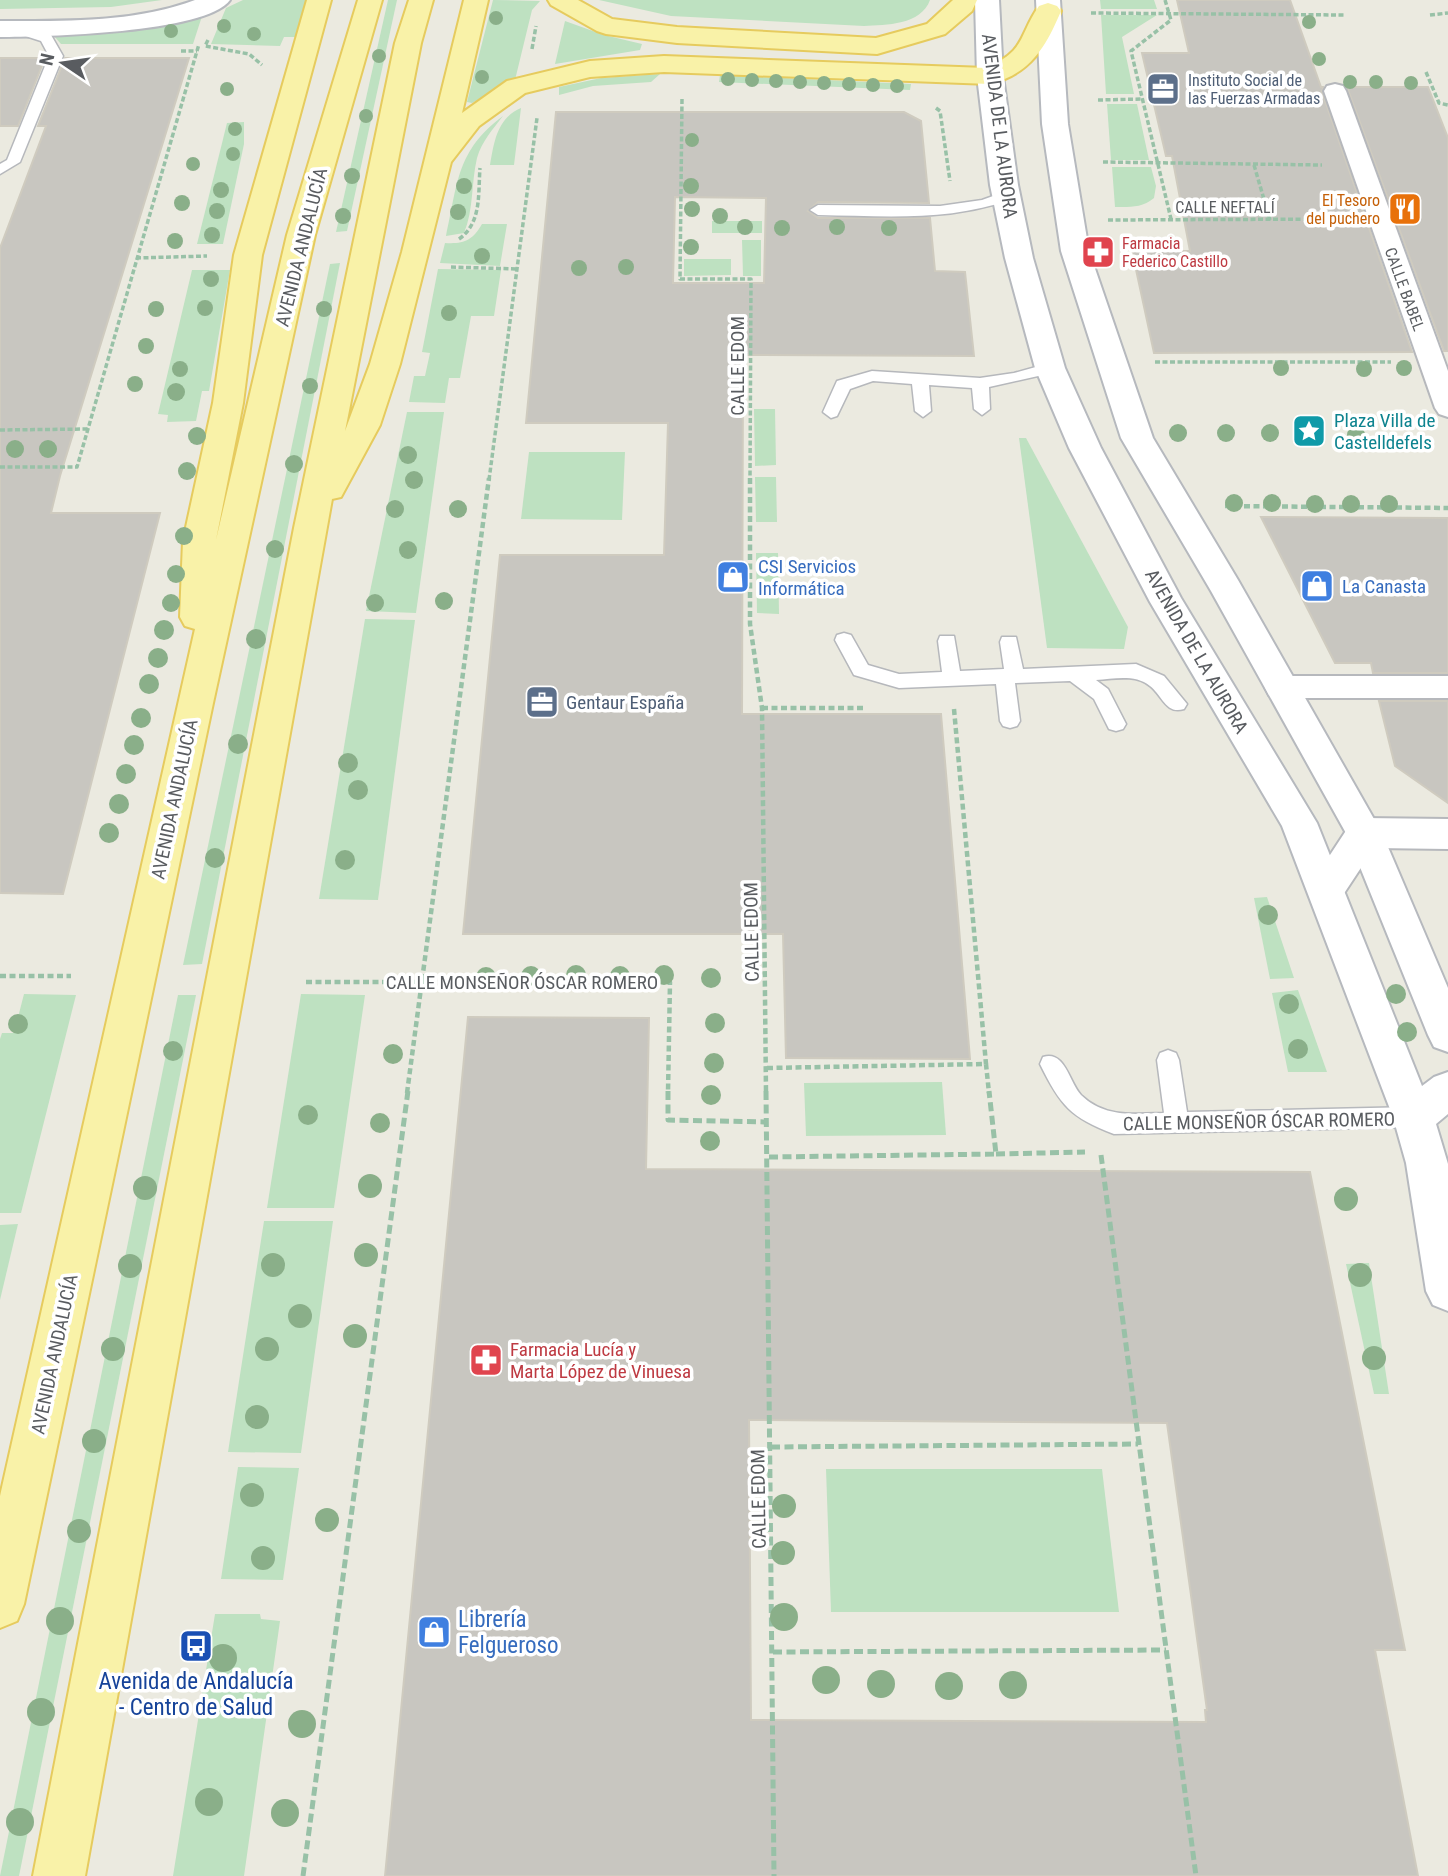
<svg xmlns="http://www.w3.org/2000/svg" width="1448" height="1876" font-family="'Roboto Condensed',sans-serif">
<rect width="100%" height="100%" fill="#ebeae0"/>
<g fill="#bee1c1">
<polygon points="0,0 162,0 111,7 0,9"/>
<polygon points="243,0 306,0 295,37 284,37 280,46 211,44 226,8"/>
<polygon points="388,0 397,0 347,231 336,232"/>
<polygon points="493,0 540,1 532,10 515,80 472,103 467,102"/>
<path d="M599 0H930C921 25 886 25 864 26L671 16Z"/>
<polygon points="1100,0 1154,0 1157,9 1101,9"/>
<polygon points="203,13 193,44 61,44 54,36 136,28"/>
<polygon points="1101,15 1157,15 1122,37 1134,94 1106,94"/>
<polygon points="565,21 604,35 642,44 640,50 555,64"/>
<polygon points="660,74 651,82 593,86 559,95 559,87 601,78"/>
<polygon points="720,75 911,84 910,90 719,82"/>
<polygon points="1107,104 1137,104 1149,160 1111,160"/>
<path d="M521 108 514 165H490C494 142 497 118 521 108Z"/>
<path d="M503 116C493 129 482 141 477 158 471 183 474 209 464 233L446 236C458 183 456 151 503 116Z"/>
<polygon points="244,122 244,144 223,244 197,244 227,123"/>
<path d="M1112 167H1151L1156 186 1154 198C1142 208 1130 207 1115 207Z"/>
<rect x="712" y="221" width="50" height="12"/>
<path d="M482 224H507L500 266 440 263 445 243C464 244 472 241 482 224Z"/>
<polygon points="761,240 761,276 743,276 742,240"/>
<polygon points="684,259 731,259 731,275 684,276"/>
<polygon points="340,263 202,964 183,965 330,264"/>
<polygon points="438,269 501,270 494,316 471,316 460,378 449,378 445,403 409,402 414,376 425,376 430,353 422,352"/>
<polygon points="192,270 230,270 209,391 202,391 196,421 167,422 168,415 158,414"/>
<polygon points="754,409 775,409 776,465 755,466"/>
<polygon points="407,412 444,412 416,613 366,611"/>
<polygon points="1019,438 1026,438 1128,627 1124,649 1047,648"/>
<polygon points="529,452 625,452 622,520 521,519"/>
<polygon points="755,477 776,477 777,522 756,522"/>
<polygon points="756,553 778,553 779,614 757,613"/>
<polygon points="365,619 415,620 378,900 319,899"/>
<polygon points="1267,897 1294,978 1270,979 1254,898"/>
<polygon points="1298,990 1327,1072 1288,1072 1272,993"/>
<polygon points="24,994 76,995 21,1213 0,1213 0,1039 2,1033 14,1033"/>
<polygon points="301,994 365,995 334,1208 267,1208"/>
<polygon points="178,995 196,995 19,1876 0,1876"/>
<polygon points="942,1082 946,1135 806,1136 804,1083"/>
<polygon points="264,1221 333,1221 301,1453 228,1452"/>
<polygon points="18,1224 0,1300 0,1225"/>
<polygon points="1369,1263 1389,1394 1374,1394 1346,1264"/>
<polygon points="238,1467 299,1468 283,1580 221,1579"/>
<polygon points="826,1469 1102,1469 1119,1612 831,1612"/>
<polygon points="215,1614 260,1614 261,1619 280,1621 244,1876 173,1876"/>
</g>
<g fill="#c8c6c0" stroke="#cfcbbf" stroke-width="2" fill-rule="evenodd">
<polygon points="1177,0 1290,0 1321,87 1323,87 1322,92 1412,352 1154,353 1132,251 1190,251 1172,156 1166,156 1142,53 1189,53"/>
<polygon points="0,58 45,58 18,126 0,126"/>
<polygon points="65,58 189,58 60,476 51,513 160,513 63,894 0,893 0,248 46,126 38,126"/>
<polygon points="1347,87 1428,87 1448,138 1448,351 1444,351"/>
<path d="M556 112H904L921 121 929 203 818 202 808 211 818 218H930L935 271 965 272 974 356 743 355 742 714H941L970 1059 786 1058 783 934H463L500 555H664L668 423H526ZM675 197 766 198 764 283H673Z"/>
<polygon points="1261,517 1448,518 1448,673 1373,673 1371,663 1335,663"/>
<polygon points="1379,701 1448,701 1448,803 1395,766"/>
<path d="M468 1017 649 1018 646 1169 1310 1172 1405 1650H1375L1418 1876H385ZM749 1420 1167 1423 1207 1710H1205L1206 1722 751 1720Z"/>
</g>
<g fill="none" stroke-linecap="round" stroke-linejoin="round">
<defs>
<g id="service">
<polygon points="18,25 51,35 63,56 20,162 0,174 0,164 7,160 49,56 41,41 13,32 13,26"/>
<path d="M1007 191 1012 193 1015 196 1012 199C949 222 884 216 818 215L810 210 818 205 940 206 982 200Z"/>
<polygon points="1050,363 1058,368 1056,372 989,387 990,409 982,415 974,409 972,388 929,385 931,411 923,417 915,411 912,384 873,381 850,389 837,416 831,418 823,412 837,381 872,371 980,378 1014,373"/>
<path d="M844 633 851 635 868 665 899 674 942 672 938 641 940 636H954L960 671 1004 669 1000 642 1002 637H1016L1023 669 1136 664 1164 676 1187 704 1184 709C1166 715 1162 695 1150 686 1135 674 1114 679 1096 680L1108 689 1126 724 1123 729 1116 731 1109 729 1094 699 1070 681 1015 683 1020 721 1017 726 1010 728 1003 726 1000 721 996 684 899 688 854 675 835 640 837 635Z"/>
<path d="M1168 1050 1176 1053 1179 1060 1187 1112 1414 1107 1422 1110 1425 1117 1422 1124 1414 1127 1114 1134C1071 1118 1060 1105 1040 1064L1043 1057C1065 1050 1069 1082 1081 1095 1105 1118 1134 1114 1164 1113L1157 1060 1160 1053Z"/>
</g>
<g id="pedestrian">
<polygon points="1335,84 1343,86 1346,91 1448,371 1448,417 1439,414 1435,408 1324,91 1327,86"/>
<polygon points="1280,676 1448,676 1448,698 1280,698 1269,695 1265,687 1269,679"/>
</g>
<polygon id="tertiary" points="1364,818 1448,819 1448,849 1374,848 1339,901 1326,905 1313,901 1307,890 1351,823"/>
<g id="secondary">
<path d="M195 0H230C207 33 42 37 0 37V21C65 21 133 23 195 0Z"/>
<polygon points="975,0 999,0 1003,76 1018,185 1033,258 1065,368 1101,448 1181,598 1317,823 1422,1086 1434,1077 1448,1072 1448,1114 1436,1124 1448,1164 1448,1311 1433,1305 1426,1291 1406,1163 1393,1117 1282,826 1150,602 1069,448 1035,368 1005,258 990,185 977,76"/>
<polygon points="1036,0 1060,0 1068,124 1089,251 1153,438 1238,580 1382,833 1448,988 1448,1052 1434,1047 1428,1035 1347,835 1211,591 1121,438 1061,251 1042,124"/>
</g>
<g id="primary">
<polygon points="307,0 331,0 262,255 243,403 216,540 287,235 358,0 382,0 315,235 213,703 24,1604 17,1621 0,1628 0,1496 195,629 185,626 180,617 183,541 213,403 234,255"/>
<path d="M409 0H433L421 43 345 431 370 364 402 252 464 0H488L462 113 507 81 590 61 664 56 986 68C1027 50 1018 36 1039 6L1048 3 1057 6 1061 11C1046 47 1030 74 990 84L664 72 590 77 525 93 479 126 451 162 400 364 380 425 341 497 332 499 85 1876H33L294 528 395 43Z"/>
<polygon points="548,0 578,0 612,19 677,27 876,38 927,24 953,0 977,0 972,11 945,34 877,54 677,43 606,34 597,31 551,5"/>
</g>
</defs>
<use href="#service" stroke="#b6b8bc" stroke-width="3"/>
<use href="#pedestrian" stroke="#b6b8bc" stroke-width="4"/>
<use href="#tertiary" stroke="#b6b8bc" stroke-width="4"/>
<use href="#secondary" stroke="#b6b9be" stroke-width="4"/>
<use href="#primary" stroke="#e6cb5e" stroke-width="4"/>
<g stroke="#98c1a7" stroke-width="3.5" stroke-dasharray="5 2.5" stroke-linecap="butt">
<polyline points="1165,0 1171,20 1131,51 1171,219"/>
<polyline points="1091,13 1344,15"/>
<polyline points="1430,15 1448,13"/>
<polyline points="208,40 205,46 249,54 262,65"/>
<polyline points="532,49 536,26"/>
<polyline points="181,51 197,51"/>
<polyline points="1426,72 1439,103 1448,105"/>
<polyline points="682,99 680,279 751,279 750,480"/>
<polyline points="1098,100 1142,99"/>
<polyline points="936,108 940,111 950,181"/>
<polyline points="1103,162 1322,165"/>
<polyline points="1254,165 1270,220"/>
<polyline points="1108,220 1341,219"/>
<path d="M459 239C482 223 478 193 480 168"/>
<polyline points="136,258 207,256"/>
<polyline points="451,267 517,269"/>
<polyline points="1155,362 1391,362"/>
<polyline points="0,430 88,429"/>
<polyline points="0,467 77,467 199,44"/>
<polyline points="489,480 537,118"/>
</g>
<g stroke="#98c1a7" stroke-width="4.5" stroke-dasharray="6 3.5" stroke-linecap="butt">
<polyline points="750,478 750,624 762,708 766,1093"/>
<polyline points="1225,506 1448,508"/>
<polyline points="762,708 866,708"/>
<polyline points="954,709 986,1064"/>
<polyline points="0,976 71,976"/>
<polyline points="306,982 670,982 668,1093"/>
<polyline points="767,1068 986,1064 989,1093"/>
<polyline points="407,1093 489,478"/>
</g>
<g stroke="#98c1a7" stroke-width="5" stroke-dasharray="9 4.5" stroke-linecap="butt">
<polyline points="668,1091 668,1120 768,1122"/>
<polyline points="766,1091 774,1876"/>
<polyline points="996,1154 1085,1152"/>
<polyline points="1101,1155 1196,1876"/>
<polyline points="769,1157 996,1154 989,1091"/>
<polyline points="771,1447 1138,1444"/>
<polyline points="773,1652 1166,1650"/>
<polyline points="303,1876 408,1091"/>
</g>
<use href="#service" fill="#fff" fill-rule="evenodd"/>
<use href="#pedestrian" fill="#fff" fill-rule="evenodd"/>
<use href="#tertiary" fill="#fff" fill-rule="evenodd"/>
<use href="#secondary" fill="#fff" fill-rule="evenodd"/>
<use href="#primary" fill="#f9f2a8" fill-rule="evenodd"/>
</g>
<g fill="#8aaf89">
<circle cx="496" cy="18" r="7"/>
<circle cx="1309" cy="22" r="7"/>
<circle cx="224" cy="26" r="7"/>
<circle cx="171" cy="31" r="7"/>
<circle cx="254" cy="34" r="7"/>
<circle cx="379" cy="56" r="7"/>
<circle cx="1319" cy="59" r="7"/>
<circle cx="482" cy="77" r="7"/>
<circle cx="728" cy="79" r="7"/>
<circle cx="752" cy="80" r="7"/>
<circle cx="776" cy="81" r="7"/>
<circle cx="800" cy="82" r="7"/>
<circle cx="1350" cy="82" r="7"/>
<circle cx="1376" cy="82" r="7"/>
<circle cx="824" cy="83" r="7"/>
<circle cx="1411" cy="83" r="7"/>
<circle cx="849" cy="84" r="7"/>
<circle cx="873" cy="85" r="7"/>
<circle cx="897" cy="86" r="7"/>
<circle cx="227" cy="89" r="7"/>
<circle cx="366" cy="116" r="7"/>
<circle cx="235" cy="129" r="7"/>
<circle cx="692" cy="140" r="7"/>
<circle cx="233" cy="154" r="7"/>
<circle cx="193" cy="164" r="7"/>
<circle cx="352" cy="176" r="8"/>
<circle cx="464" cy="186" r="8"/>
<circle cx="691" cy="186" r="8"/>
<circle cx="221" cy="190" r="8"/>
<circle cx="182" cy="203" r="8"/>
<circle cx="692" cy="209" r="8"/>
<circle cx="217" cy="211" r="8"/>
<circle cx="458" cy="212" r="8"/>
<circle cx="343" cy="216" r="8"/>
<circle cx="720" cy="216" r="8"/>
<circle cx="745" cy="227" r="8"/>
<circle cx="837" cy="227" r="8"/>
<circle cx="782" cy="228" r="8"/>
<circle cx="889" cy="228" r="8"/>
<circle cx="212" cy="235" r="8"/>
<circle cx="175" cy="241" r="8"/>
<circle cx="691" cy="247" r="8"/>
<circle cx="482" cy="256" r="8"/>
<circle cx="626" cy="267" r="8"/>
<circle cx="579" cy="268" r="8"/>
<circle cx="211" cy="279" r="8"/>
<circle cx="205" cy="308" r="8"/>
<circle cx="156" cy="309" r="8"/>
<circle cx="324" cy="309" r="8"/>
<circle cx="449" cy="313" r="8"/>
<circle cx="146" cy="346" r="8"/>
<circle cx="1281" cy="368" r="8"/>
<circle cx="1404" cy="368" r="8"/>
<circle cx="180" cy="369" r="8"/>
<circle cx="1364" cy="369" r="8"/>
<circle cx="135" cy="384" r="8"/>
<circle cx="310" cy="386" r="8"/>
<circle cx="176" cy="392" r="9"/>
<circle cx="1178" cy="433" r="9"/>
<circle cx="1226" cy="433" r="9"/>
<circle cx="1270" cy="433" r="9"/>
<circle cx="1312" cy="433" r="9"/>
<circle cx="1356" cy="435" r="9"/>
<circle cx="197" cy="436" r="9"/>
<circle cx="15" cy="449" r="9"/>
<circle cx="48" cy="449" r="9"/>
<circle cx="408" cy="455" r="9"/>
<circle cx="294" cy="464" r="9"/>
<circle cx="187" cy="471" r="9"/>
<circle cx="414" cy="480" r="9"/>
<circle cx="1234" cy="503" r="9"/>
<circle cx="1272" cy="503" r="9"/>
<circle cx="1315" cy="504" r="9"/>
<circle cx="1351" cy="504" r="9"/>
<circle cx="1389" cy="504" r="9"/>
<circle cx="395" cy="509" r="9"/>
<circle cx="458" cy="509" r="9"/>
<circle cx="184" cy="536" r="9"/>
<circle cx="275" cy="549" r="9"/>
<circle cx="408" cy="550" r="9"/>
<circle cx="176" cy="574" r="9"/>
<circle cx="444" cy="601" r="9"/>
<circle cx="171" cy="603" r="9"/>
<circle cx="375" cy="603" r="9"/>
<circle cx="164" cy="630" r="10"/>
<circle cx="256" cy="639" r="10"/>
<circle cx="158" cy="658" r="10"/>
<circle cx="149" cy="684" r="10"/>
<circle cx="141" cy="718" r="10"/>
<circle cx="238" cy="744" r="10"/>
<circle cx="134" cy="745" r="10"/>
<circle cx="348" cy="763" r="10"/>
<circle cx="126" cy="774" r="10"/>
<circle cx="358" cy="790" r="10"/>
<circle cx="119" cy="804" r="10"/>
<circle cx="109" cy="833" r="10"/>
<circle cx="215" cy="858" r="10"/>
<circle cx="345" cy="860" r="10"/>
<circle cx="1268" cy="915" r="10"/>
<circle cx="576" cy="975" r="10"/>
<circle cx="664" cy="975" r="10"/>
<circle cx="531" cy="976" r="10"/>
<circle cx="620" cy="976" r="10"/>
<circle cx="486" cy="977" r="10"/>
<circle cx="711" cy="978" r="10"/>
<circle cx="1396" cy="994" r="10"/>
<circle cx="1289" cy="1004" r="10"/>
<circle cx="715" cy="1023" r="10"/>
<circle cx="18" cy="1024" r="10"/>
<circle cx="1407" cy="1032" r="10"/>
<circle cx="1298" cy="1049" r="10"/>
<circle cx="173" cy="1051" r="10"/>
<circle cx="393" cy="1054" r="10"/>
<circle cx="714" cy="1063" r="10"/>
<circle cx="711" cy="1095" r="10"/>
<circle cx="308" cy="1115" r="10"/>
<circle cx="380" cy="1123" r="10"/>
<circle cx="710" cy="1141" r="10"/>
<circle cx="370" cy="1186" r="12"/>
<circle cx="145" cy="1188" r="12"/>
<circle cx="1346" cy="1199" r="12"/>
<circle cx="366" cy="1255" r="12"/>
<circle cx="273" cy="1265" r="12"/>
<circle cx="130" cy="1266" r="12"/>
<circle cx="1360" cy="1275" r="12"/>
<circle cx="300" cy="1316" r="12"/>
<circle cx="355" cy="1336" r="12"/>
<circle cx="113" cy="1349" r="12"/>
<circle cx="267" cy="1349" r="12"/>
<circle cx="1374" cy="1358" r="12"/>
<circle cx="257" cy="1417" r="12"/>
<circle cx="94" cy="1441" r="12"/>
<circle cx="252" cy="1495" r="12"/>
<circle cx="784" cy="1506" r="12"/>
<circle cx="327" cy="1520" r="12"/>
<circle cx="79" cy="1531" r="12"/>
<circle cx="783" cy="1553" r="12"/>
<circle cx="263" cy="1558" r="12"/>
<circle cx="784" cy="1617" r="14"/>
<circle cx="60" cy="1621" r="14"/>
<circle cx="223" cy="1658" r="14"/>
<circle cx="826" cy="1680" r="14"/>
<circle cx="881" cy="1684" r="14"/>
<circle cx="1013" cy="1685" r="14"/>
<circle cx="949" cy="1686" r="14"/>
<circle cx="41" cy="1712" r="14"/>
<circle cx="302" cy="1724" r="14"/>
<circle cx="209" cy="1802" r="14"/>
<circle cx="285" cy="1813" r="14"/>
<circle cx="20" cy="1822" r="14"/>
</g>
<defs>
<symbol id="office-square" viewBox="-11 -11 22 22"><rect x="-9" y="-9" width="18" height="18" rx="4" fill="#5c6f8a" stroke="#fff"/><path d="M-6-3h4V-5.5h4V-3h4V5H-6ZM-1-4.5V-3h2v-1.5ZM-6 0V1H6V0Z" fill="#fff"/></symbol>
<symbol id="restaurant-square" viewBox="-11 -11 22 22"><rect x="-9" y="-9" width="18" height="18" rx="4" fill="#e8710a" stroke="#fff"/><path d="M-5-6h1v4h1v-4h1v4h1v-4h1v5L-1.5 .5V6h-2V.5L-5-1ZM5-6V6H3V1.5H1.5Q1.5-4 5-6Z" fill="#fff"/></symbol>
<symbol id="pharmacy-square" viewBox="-11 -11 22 22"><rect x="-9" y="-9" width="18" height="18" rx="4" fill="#e0444e" stroke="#fff"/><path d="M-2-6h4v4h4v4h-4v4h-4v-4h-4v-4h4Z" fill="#fff"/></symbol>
<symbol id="sight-square" viewBox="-11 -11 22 22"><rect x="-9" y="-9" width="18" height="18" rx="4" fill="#0f9aa8" stroke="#fff"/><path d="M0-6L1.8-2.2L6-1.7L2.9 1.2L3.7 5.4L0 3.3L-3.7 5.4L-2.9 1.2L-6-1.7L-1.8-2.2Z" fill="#fff"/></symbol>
<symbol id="shop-square" viewBox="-11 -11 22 22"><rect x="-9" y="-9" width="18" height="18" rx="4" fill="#3f7fe0" stroke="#fff"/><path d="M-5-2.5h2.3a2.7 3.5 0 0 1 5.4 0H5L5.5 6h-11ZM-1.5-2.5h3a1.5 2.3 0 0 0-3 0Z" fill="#fff"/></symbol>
<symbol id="bus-square" viewBox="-11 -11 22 22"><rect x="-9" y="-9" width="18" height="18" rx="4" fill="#1a4fb4" stroke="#fff"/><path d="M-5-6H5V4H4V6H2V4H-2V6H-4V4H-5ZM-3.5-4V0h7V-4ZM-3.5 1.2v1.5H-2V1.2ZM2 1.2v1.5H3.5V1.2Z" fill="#fff"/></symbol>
</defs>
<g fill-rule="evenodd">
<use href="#office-square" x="1144" y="70" width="38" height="38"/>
<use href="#restaurant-square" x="1386" y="190" width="38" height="38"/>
<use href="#pharmacy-square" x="1079" y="233" width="38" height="38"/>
<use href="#sight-square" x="1290" y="412" width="38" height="38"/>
<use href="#shop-square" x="714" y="558" width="38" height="38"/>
<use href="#shop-square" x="1298" y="567" width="38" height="38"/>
<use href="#office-square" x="523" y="683" width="38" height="38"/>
<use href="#pharmacy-square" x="467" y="1341" width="38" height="38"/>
<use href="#shop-square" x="415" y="1613" width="38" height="38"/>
<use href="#bus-square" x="177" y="1627" width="38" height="38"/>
</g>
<g text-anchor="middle" stroke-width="7" stroke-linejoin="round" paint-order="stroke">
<g font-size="16" fill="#4e5e75" stroke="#fff" text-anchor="start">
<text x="1188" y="86">Instituto Social de<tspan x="1188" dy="18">las Fuerzas Armadas</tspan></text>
</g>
<g font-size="16" fill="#c56008" stroke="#fff" text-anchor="end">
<text x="1380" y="206">El Tesoro<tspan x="1380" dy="18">del puchero</tspan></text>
</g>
<g font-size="16" fill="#595c60" stroke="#fff">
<text x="1225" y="213">CALLE NEFTALÍ</text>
<text transform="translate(1405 289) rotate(70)" y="6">CALLE BABEL</text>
</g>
<g font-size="16" fill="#be3a42" stroke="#fff" text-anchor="start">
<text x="1122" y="249">Farmacia<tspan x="1122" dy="18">Federico Castillo</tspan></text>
</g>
<g font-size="19" fill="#595c60" stroke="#fff">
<text transform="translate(1000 126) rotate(83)" y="7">AVENIDA DE LA AURORA</text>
<text transform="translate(301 247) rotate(-76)" y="7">AVENIDA ANDALUCÍA</text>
<text transform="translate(737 366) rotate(-90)" y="7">CALLE EDOM</text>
<text transform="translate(1197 651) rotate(60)" y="7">AVENIDA DE LA AURORA</text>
<text transform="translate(174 799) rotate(-78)" y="7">AVENIDA ANDALUCÍA</text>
<text transform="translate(751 932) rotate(-91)" y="7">CALLE EDOM</text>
<text x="522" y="989">CALLE MONSEÑOR ÓSCAR ROMERO</text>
<text transform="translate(1259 1121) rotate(-1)" y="7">CALLE MONSEÑOR ÓSCAR ROMERO</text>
<text transform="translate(54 1354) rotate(-78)" y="7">AVENIDA ANDALUCÍA</text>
<text transform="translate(758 1499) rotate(-91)" y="7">CALLE EDOM</text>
</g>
<g font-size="19" fill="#0d838f" stroke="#fff" text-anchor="start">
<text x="1334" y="427">Plaza Villa de<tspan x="1334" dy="22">Castelldefels</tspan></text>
</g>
<g font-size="19" fill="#366cbe" stroke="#fff" text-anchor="start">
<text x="758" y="573">CSI Servicios<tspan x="758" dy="22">Informática</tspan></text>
<text x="1342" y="593">La Canasta</text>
</g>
<g font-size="19" fill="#4e5e75" stroke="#fff" text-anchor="start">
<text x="566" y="709">Gentaur España</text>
</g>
<g font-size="19" fill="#be3a42" stroke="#fff" text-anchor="start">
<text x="510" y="1356">Farmacia Lucía y<tspan x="510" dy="22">Marta López de Vinuesa</tspan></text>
</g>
<g font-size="23" fill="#366cbe" stroke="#fff" text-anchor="start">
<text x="458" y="1627">Librería<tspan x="458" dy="26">Felgueroso</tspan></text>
</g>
<g font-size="23" fill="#164399" stroke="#fff">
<text x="196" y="1689">Avenida de Andalucía<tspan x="196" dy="26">- Centro de Salud</tspan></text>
</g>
</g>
<g transform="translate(63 63) rotate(283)" stroke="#ffffff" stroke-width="5" paint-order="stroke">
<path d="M0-5L12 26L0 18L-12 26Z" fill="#595c60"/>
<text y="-10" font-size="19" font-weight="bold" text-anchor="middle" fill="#595c60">N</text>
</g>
</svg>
